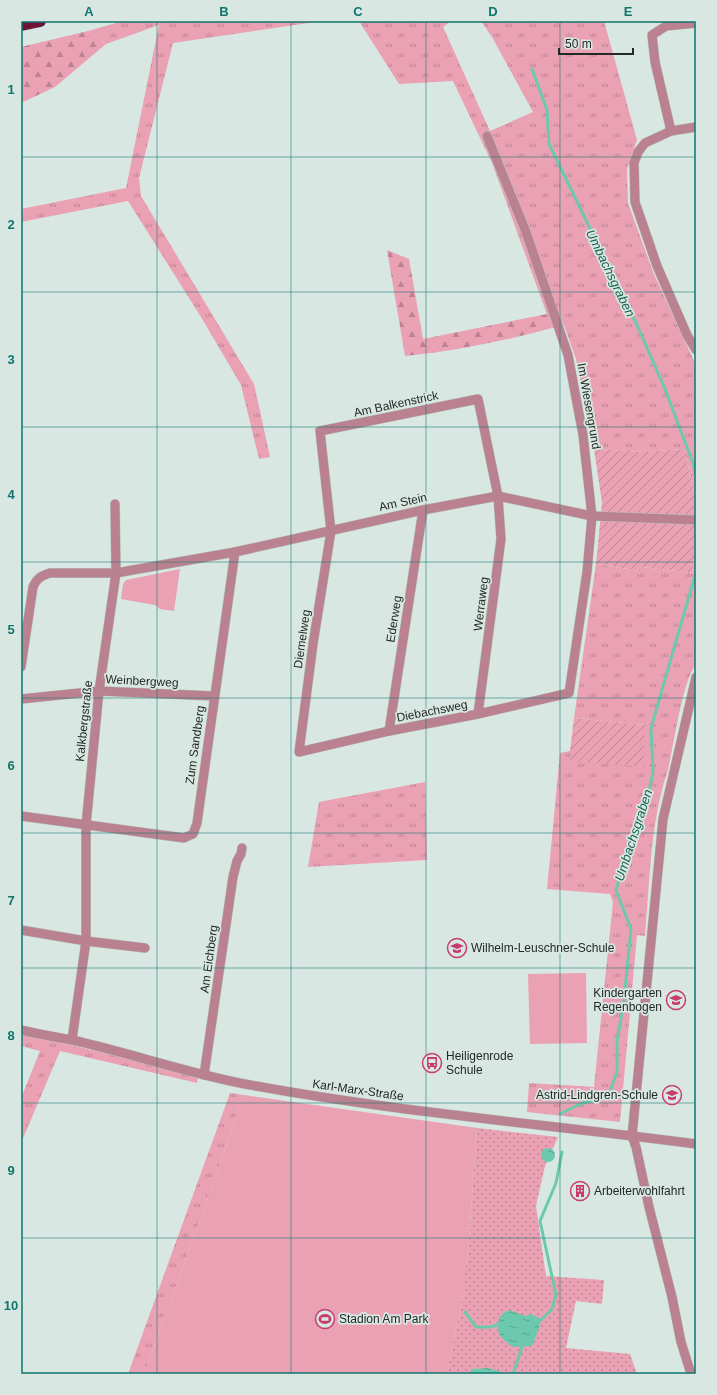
<svg xmlns="http://www.w3.org/2000/svg" width="717" height="1395" font-family="Arial,sans-serif">
<defs>
<pattern id="grass-tufts" width="24" height="20" patternUnits="userSpaceOnUse"><rect width="24" height="20" fill="#eaa1b4"/><path d="M3 7l-1-3M5 7V3M7 7l1-3M15 17l-1-3M17 17v-4M19 17l1-3" fill="none" stroke="#bd8392"/></pattern>
<pattern id="forest-firs" width="22" height="20" patternUnits="userSpaceOnUse"><rect width="22" height="20" fill="#eaa1b4"/><path d="M5 1l3.5 6h-7zM16 11l3.5 6h-7z" fill="#bd8392"/></pattern>
<pattern id="park-dots" width="8" height="8" patternUnits="userSpaceOnUse"><rect width="8" height="8" fill="#eaa1b4"/><path d="M2 2h.1M6 6h.1" fill="none" stroke="#bd8392" stroke-width="1.8" stroke-linecap="round"/></pattern>
<pattern id="garden-furrows" width="10" height="10" patternUnits="userSpaceOnUse"><rect width="10" height="10" fill="#eaa1b4"/><path d="M-1 1l2-2M0 10L10 0M9 11l2-2" fill="none" stroke="#bd8392"/></pattern>
<pattern id="water-ripples" width="26" height="14" patternUnits="userSpaceOnUse"><rect width="26" height="14" fill="#6dc9ad"/><path d="M2 4q2-2 4 0t4 0M15 11q2-2 4 0t4 0" fill="none" stroke="#59a38d"/></pattern>
</defs>
<rect width="100%" height="100%" fill="#d8e7e1"/>
<g fill="url(#grass-tufts)">
<polygon points="123,21 322,21 173,43 139,178 141,196 254,384 270,457 259,459 241,385 201,317 128,201 21,222 21,209 126,188 159,25 106,44 88,31"/>
<polygon points="359,21 451,21 443,27 490,131 533,112 492,37 481,21 604,21 637,140 627,169 628,203 653,272 696,365 696,500 684,449 645,452 594,449 576,359 564,325 552,328 492,163 453,81 399,84"/>
<path d="M696 546V665C683 678 673 748 668 770 650 822 650 881 645 936L637 935 620 1122 527 1112 529 1083 594 1087 613 902 610 894 547 889 560 753 570 751V761L645 725 574 718 596 564 640 571 642 567 692 573Z"/>
<polygon points="425,782 427,860 308,867 319,802"/>
<polygon points="21,1035 67,1044 198,1076 197,1083 60,1051 21,1143 21,1098 40,1051 21,1046"/>
<polygon points="230,1093 244,1095 203,1212 144,1374 128,1374"/>
</g>
<g fill="url(#forest-firs)">
<polygon points="88,31 106,44 55,87 21,103 21,47"/>
<path d="M387 250 409 259 423 339 547 314 552 328C504 341 454 351 405 356Z"/>
</g>
<polygon fill="url(#park-dots)" points="477,1128 558,1137 545,1166 536,1206 546,1276 604,1280 602,1304 576,1301 566,1348 630,1354 637,1374 440,1374 448,1367 465,1288 465,1269 468,1253"/>
<g fill="url(#garden-furrows)">
<polygon points="594,449 645,452 684,449 696,500 696,546 692,573 642,567 640,571 596,564 602,503"/>
<polygon points="574,718 645,725 644,767 570,761 570,751"/>
</g>
<g fill="#eaa1b4">
<polygon points="180,569 174,611 160,609 155,605 121,599 123,584 126,580"/>
<polygon points="586,973 587,1043 530,1044 528,974"/>
<polygon points="244,1095 477,1128 468,1253 465,1269 465,1288 448,1367 440,1374 144,1374 203,1212"/>
</g>
<g fill="url(#water-ripples)">
<circle cx="548" cy="1155" r="7"/>
<path d="M510 1310 525 1316 531 1314 541 1319 538 1331 532 1346 513 1347C508 1343 501 1339 499 1333 495 1323 500 1312 510 1310Z"/>
<polygon points="488,1368 508,1374 469,1374 472,1369"/>
</g>
<g fill="none" stroke-linecap="round" stroke-linejoin="round">
<g stroke="#6dc9ad" stroke-width="3">
<polyline points="532,69 547,110 549,144 637,325 665,389 693,463 696,477"/>
<polyline points="560,1114 578,1105 609,1094 617,1072 617,1042 624,1000 631,929 616,890 629,845 646,805 653,772 651,728 696,572"/>
<polyline points="465,1312 476,1327 490,1327 497,1325"/>
<polyline points="540,1321 552,1309 556,1295 540,1221 556,1183 562,1152"/>
<polyline points="513,1374 522,1347 524,1344"/>
</g>
<defs>
<g id="street">
<polyline points="696,127 671,131 645,143 638,152 634,163 635,202 657,266 687,335 696,350"/>
<polyline points="671,131 655,62 652,35 666,26 696,23"/>
<path d="M21 667 33 587C37 578 41 576 50 573H116L235 552 423 510 498 496 592 516 696 520"/>
<polyline points="21,699 99,691 214,696"/>
<polyline points="478,714 501,539 498,496 478,399 320,431 331,531 313,644 299,752 389,731 478,714 569,693 587,572 592,516 583,435 568,355 526,232 487,136"/>
<polyline points="389,731 423,510"/>
<polyline points="21,816 184,838 193,834 197,823 235,552"/>
<polyline points="21,930 86,941 145,948"/>
<path d="M21 1030C38 1034 55 1037 72 1040 130 1053 187 1073 245 1084 394 1112 546 1124 696 1144"/>
<polyline points="72,1040 86,941 86,825 99,691 116,573 115,504"/>
<polyline points="204,1075 233,877 237,861 241,854 242,848"/>
<polyline points="691,1374 681,1342 672,1297 649,1207 636,1147 632,1136 663,819 696,677"/>
</g>
<polyline id="highway" points="21,25 40,21"/>
</defs>
<use href="#street" stroke="#b7c5c0" stroke-width="10"/>
<use href="#highway" stroke="#b7c5c0" stroke-width="13"/>
<use href="#street" stroke="#ba8290" stroke-width="9"/>
<use href="#highway" stroke="#6f1438" stroke-width="12"/>
</g>
<path fill="none" stroke="#0f766e" stroke-width="1" stroke-opacity="0.55" d="M157 21V1374M291 21V1374M426 21V1374M560 21V1374M21 157H696M21 292H696M21 427H696M21 562H696M21 698H696M21 833H696M21 968H696M21 1103H696M21 1238H696"/>
<defs>
<symbol id="school-ring" viewBox="-11 -11 22 22"><circle r="9.5" fill="#d8e7e1" stroke="#c83c70" stroke-width="1.5"/><path d="M0-5L7-2L0 1L-7-2ZM-4 1L0 2.5L4 1V4Q0 6-4 4Z" fill="#c83c70"/></symbol>
<symbol id="bus-ring" viewBox="-11 -11 22 22"><circle r="9.5" fill="#d8e7e1" stroke="#c83c70" stroke-width="1.5"/><path d="M-5-6H5V4H4V6H2V4H-2V6H-4V4H-5ZM-3.5-4V0h7V-4ZM-3.5 1.2v1.5H-2V1.2ZM2 1.2v1.5H3.5V1.2Z" fill="#c83c70"/></symbol>
<symbol id="building-ring" viewBox="-11 -11 22 22"><circle r="9.5" fill="#d8e7e1" stroke="#c83c70" stroke-width="1.5"/><path d="M-4-6H4V6H1V3H-1V6H-4ZM-2.5-4.3h1.7v1.8h-1.7ZM.8-4.3h1.7v1.8H.8ZM-2.5-1h1.7V.8h-1.7ZM.8-1h1.7V.8H.8Z" fill="#c83c70"/></symbol>
<symbol id="stadium-ring" viewBox="-11 -11 22 22"><circle r="9.5" fill="#d8e7e1" stroke="#c83c70" stroke-width="1.5"/><path d="M0-5a6.5 5 0 1 0 0 10a6.5 5 0 1 0 0-10ZM-3.5-1.8h7v3.6h-7Z" fill="#c83c70"/></symbol>
</defs>
<g fill-rule="evenodd">
<use href="#school-ring" x="446" y="937" width="22" height="22"/>
<use href="#school-ring" x="665" y="989" width="22" height="22"/>
<use href="#bus-ring" x="421" y="1052" width="22" height="22"/>
<use href="#school-ring" x="661" y="1084" width="22" height="22"/>
<use href="#building-ring" x="569" y="1180" width="22" height="22"/>
<use href="#stadium-ring" x="314" y="1308" width="22" height="22"/>
</g>
<g text-anchor="middle" stroke-width="3.5" stroke-linejoin="round" paint-order="stroke">
<g font-size="12" fill="#232927" stroke="#d8e7e1">
<text transform="translate(396 404) rotate(-12)" y="4">Am Balkenstrick</text>
<text transform="translate(589 406) rotate(80)" y="4">Im Wiesengrund</text>
<text transform="translate(403 502) rotate(-12)" y="4">Am Stein</text>
<text transform="translate(481 604) rotate(-83)" y="4">Werraweg</text>
<text transform="translate(394 619) rotate(-81)" y="4">Ederweg</text>
<text transform="translate(302 639) rotate(-82)" y="4">Diemelweg</text>
<text transform="translate(142 681) rotate(3)" y="4">Weinbergweg</text>
<text transform="translate(432 711) rotate(-11)" y="4">Diebachsweg</text>
<text transform="translate(84 721) rotate(-84)" y="4">Kalkbergstraße</text>
<text transform="translate(195 745) rotate(-82)" y="4">Zum Sandberg</text>
<text transform="translate(209 959) rotate(-82)" y="4">Am Eichberg</text>
<text transform="translate(358 1090) rotate(8)" y="4">Karl-Marx-Straße</text>
</g>
<g font-size="12" fill="#232927" stroke="#d8e7e1" text-anchor="start">
<text x="471" y="952">Wilhelm-Leuschner-Schule</text>
<text x="662" y="997" text-anchor="end">Kindergarten<tspan x="662" dy="14">Regenbogen</tspan></text>
<text x="446" y="1060">Heiligenrode<tspan x="446" dy="14">Schule</tspan></text>
<text x="658" y="1099" text-anchor="end">Astrid-Lindgren-Schule</text>
<text x="594" y="1195">Arbeiterwohlfahrt</text>
<text x="339" y="1323">Stadion Am Park</text>
</g>
<g font-size="13" font-style="italic" fill="#19624f" stroke="#d8e7e1">
<text transform="translate(611 273) rotate(64)" y="5">Umbachsgraben</text>
<text transform="translate(633 835) rotate(-72)" y="5">Umbachsgraben</text>
</g>
</g>
<rect width="717" height="1395" fill="none" stroke="#d8e7e1" stroke-width="44"/>
<path d="M559 48v6h74v-6" fill="none" stroke="#232927" stroke-width="2"/>
<text x="565" y="48" font-size="12" fill="#232927" stroke="#d8e7e1" stroke-width="3" paint-order="stroke">50 m</text>
<rect x="22" y="22" width="673" height="1351" fill="none" stroke="#0f766e" stroke-width="1.5"/>
<g font-size="13" text-anchor="middle" font-weight="bold" fill="#0f766e">
<text x="89" y="16">A</text>
<text x="224" y="16">B</text>
<text x="358" y="16">C</text>
<text x="493" y="16">D</text>
<text x="628" y="16">E</text>
<text x="11" y="94">1</text>
<text x="11" y="229">2</text>
<text x="11" y="364">3</text>
<text x="11" y="499">4</text>
<text x="11" y="634">5</text>
<text x="11" y="770">6</text>
<text x="11" y="905">7</text>
<text x="11" y="1040">8</text>
<text x="11" y="1175">9</text>
<text x="11" y="1310">10</text>
</g>
</svg>
